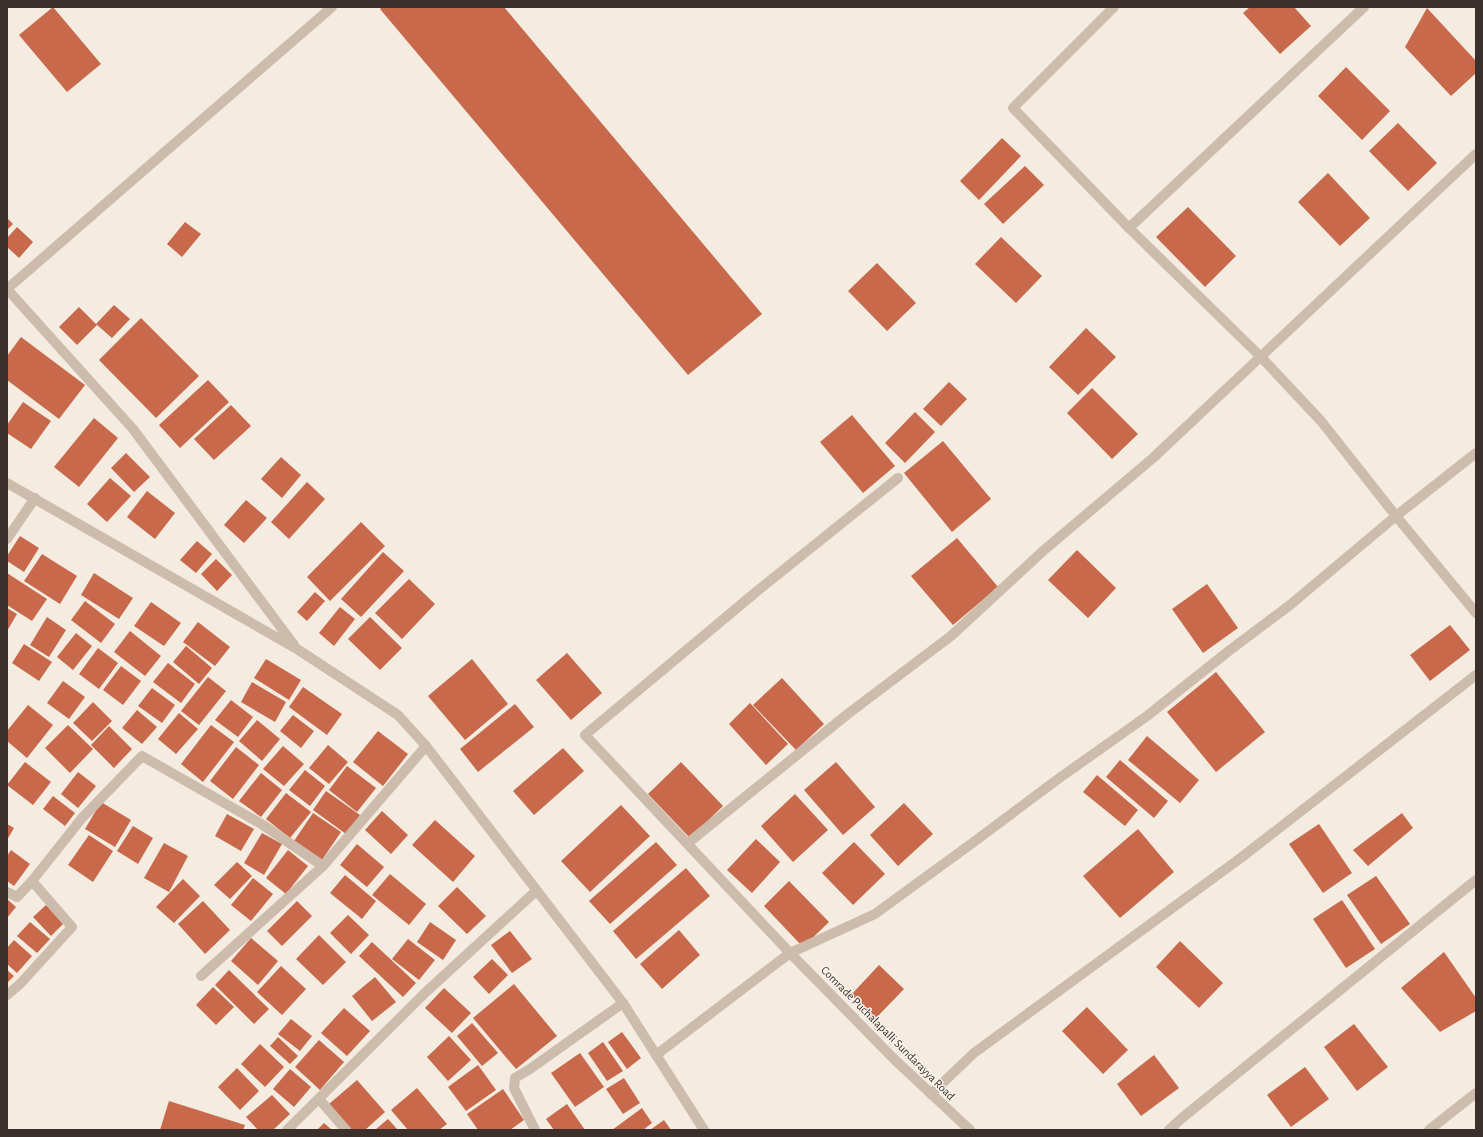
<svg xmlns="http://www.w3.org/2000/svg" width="1483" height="1137" font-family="'Alegreya Sans',sans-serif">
<rect width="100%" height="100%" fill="#f4ebe1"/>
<g fill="#c8694b">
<polygon points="53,7 101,64 67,92 19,35"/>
<polygon points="382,7 504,7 762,314 688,375 380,9"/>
<polygon points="1250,7 1294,7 1311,26 1280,54 1243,13"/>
<polygon points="1427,8 1476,61 1476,73 1451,96 1405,47"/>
<polygon points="1346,67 1390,111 1362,140 1318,96"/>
<polygon points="1398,123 1437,163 1408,191 1369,151"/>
<polygon points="1002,138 1021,156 979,200 960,181"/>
<polygon points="1025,166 1044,185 1003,224 984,204"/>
<polygon points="1328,173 1370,218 1340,246 1298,202"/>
<polygon points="1188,207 1236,256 1205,287 1156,237"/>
<polygon points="7,218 13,224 7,230"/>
<polygon points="185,222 201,234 182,257 167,244"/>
<polygon points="17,227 33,242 19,258 7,247 7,238"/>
<polygon points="1001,237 1042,276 1016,303 975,264"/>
<polygon points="877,263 916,303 887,331 848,291"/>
<polygon points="114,305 130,319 112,338 96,324"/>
<polygon points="79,307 97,325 77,345 59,327"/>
<polygon points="141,318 199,376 156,418 99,360"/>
<polygon points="1086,328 1116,357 1078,395 1049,367"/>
<polygon points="21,337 85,385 59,419 7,380 7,356"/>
<polygon points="208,380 229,402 180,448 159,425"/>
<polygon points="949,382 967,399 941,426 923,409"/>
<polygon points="1092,388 1138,434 1112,459 1067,413"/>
<polygon points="23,402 51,421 31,449 7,433 7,425"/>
<polygon points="231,405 251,426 214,460 194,439"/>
<polygon points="915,412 935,432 905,463 885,443"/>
<polygon points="852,415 895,466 863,493 820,442"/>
<polygon points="94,418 118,438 79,487 54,467"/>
<polygon points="943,441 991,499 952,532 904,473"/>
<polygon points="126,453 150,477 134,492 111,468"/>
<polygon points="281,457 301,475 282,498 261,479"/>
<polygon points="110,478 131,496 107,522 87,504"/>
<polygon points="307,482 325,499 289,539 271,522"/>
<polygon points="147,491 175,513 155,539 127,517"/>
<polygon points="246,500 267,518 244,543 224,525"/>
<polygon points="361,522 385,546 330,601 307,577"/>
<polygon points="20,536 39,548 24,572 7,561 7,556"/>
<polygon points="957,538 998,587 953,625 911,576"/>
<polygon points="197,541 212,554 196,573 180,560"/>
<polygon points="1077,550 1116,588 1088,618 1048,580"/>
<polygon points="383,552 404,571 361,617 341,599"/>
<polygon points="42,554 77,576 60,604 24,581"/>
<polygon points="216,559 232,575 217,591 201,574"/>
<polygon points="7,573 47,599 32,621 7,605"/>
<polygon points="94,573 133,598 119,619 81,595"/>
<polygon points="409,579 435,604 402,639 375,613"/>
<polygon points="1207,584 1238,628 1203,653 1172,609"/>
<polygon points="315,592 325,601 307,621 297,612"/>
<polygon points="85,601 115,624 101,643 71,620"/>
<polygon points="151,602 181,623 164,646 134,626"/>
<polygon points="340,607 355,619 334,646 319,633"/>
<polygon points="7,608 17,614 7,631"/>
<polygon points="47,617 66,630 49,657 30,645"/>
<polygon points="370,617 402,648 380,670 348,639"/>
<polygon points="198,622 230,647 215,666 183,642"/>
<polygon points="1450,625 1470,650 1430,681 1410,655"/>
<polygon points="130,631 161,656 145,676 114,652"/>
<polygon points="76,633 92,646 73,670 57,657"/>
<polygon points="24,644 52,662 39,681 12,663"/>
<polygon points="186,646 212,668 199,684 173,662"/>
<polygon points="98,648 118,663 99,689 79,674"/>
<polygon points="567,653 602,693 571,720 536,680"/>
<polygon points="266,659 301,680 289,700 254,678"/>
<polygon points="472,659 508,704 465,740 428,696"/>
<polygon points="168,663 195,684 181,703 153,682"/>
<polygon points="121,666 141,681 123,705 103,690"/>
<polygon points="1216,672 1265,732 1216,772 1167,712"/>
<polygon points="208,677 226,691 199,725 181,711"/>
<polygon points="782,678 824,724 796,750 753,705"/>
<polygon points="63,681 85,697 69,719 47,703"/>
<polygon points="252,682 286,702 275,722 241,702"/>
<polygon points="303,687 342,714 327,735 289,707"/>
<polygon points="152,688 175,705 162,723 138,706"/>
<polygon points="231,700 253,717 238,737 215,720"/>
<polygon points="93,702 112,721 92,741 73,723"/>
<polygon points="750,703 788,744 766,765 729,724"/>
<polygon points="515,704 534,727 478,772 460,749"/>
<polygon points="28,705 53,725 27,758 7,741 7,731"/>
<polygon points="137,710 157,727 142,744 122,728"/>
<polygon points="179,713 198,729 176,754 158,739"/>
<polygon points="293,715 314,731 301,748 280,731"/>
<polygon points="257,720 280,739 262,761 239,741"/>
<polygon points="68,725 93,749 70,773 45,748"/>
<polygon points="211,725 234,742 203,782 181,764"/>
<polygon points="109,726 132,749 114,768 91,745"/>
<polygon points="378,731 408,754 383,786 353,762"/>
<polygon points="1147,736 1199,780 1180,803 1128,760"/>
<polygon points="328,745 348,762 329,784 309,768"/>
<polygon points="283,746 304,764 284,786 263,769"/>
<polygon points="236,747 259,765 233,799 210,781"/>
<polygon points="563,748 584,771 534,815 513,791"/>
<polygon points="1120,760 1168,801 1154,818 1106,777"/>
<polygon points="25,762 51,782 33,805 7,785"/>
<polygon points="681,762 723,806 690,838 648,794"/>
<polygon points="836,762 875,807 843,835 804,790"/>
<polygon points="347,766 376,788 357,812 329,790"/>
<polygon points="305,770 325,786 310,806 289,790"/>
<polygon points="78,772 96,786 78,808 61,794"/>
<polygon points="261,773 282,790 261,817 239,801"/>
<polygon points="1097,775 1138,810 1125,826 1083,792"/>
<polygon points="326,791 360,815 346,834 313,810"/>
<polygon points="286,793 311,812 290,838 266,819"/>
<polygon points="795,794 828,830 793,862 761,826"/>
<polygon points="53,796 75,813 65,826 43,809"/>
<polygon points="101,802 131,820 115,847 85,829"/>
<polygon points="904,803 933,834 898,866 870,835"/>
<polygon points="621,805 650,836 590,892 561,861"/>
<polygon points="382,811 408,835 391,854 365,830"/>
<polygon points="313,813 341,832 322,860 294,841"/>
<polygon points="1402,813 1413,828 1368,866 1353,850"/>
<polygon points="227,814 254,829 241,851 215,836"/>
<polygon points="435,820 475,856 453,882 412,845"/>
<polygon points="7,824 14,828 7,840"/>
<polygon points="1319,824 1352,873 1323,893 1289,844"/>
<polygon points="133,826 153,838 138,864 117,851"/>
<polygon points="1138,829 1174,872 1120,918 1083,876"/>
<polygon points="262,833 282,844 264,875 244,863"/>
<polygon points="89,835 113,851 93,882 68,865"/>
<polygon points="756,839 780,862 752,893 727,870"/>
<polygon points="656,842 677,865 610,924 589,901"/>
<polygon points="854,842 885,874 853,905 822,873"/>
<polygon points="164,843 188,856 169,892 144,878"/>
<polygon points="357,844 384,867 367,887 340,865"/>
<polygon points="11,850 30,864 14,886 7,881 7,856"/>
<polygon points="288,850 308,866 286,894 266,878"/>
<polygon points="237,862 252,876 230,899 214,885"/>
<polygon points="686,868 710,896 636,959 613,931"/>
<polygon points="390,874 426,904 409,925 372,895"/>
<polygon points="345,875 376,901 362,919 330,893"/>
<polygon points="1376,876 1410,924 1381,944 1347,895"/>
<polygon points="253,878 273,894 251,921 231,905"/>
<polygon points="183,879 200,896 174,923 156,907"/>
<polygon points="789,881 829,922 803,947 764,906"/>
<polygon points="457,887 486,916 467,934 438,906"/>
<polygon points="7,899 16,907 7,918"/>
<polygon points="1342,900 1375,949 1346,968 1313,919"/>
<polygon points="203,901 230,930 205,954 178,924"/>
<polygon points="297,901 312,916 282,946 267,931"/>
<polygon points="46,905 63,924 51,936 33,917"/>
<polygon points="348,915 369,935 351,954 330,933"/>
<polygon points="30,922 50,939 37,953 17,936"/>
<polygon points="430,922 456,940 443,960 417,942"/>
<polygon points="679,930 700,955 662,989 640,964"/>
<polygon points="510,931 532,959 512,973 491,945"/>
<polygon points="319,935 346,962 323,985 296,959"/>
<polygon points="251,938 278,961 258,985 231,961"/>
<polygon points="408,939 435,960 419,980 392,959"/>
<polygon points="14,940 32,956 17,973 7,964 7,948"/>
<polygon points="1180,941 1223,983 1199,1008 1156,967"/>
<polygon points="372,942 416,983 403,997 359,956"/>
<polygon points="1444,952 1476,998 1476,1011 1440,1032 1401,988"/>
<polygon points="492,959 508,975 489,994 473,977"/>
<polygon points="879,965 904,989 876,1018 851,995"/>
<polygon points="281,966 306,989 282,1015 257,992"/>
<polygon points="7,970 14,976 7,983"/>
<polygon points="229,970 269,1009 254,1024 215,985"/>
<polygon points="375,977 396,1002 372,1021 352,996"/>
<polygon points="514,984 557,1036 516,1069 473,1018"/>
<polygon points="213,987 234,1007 216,1025 196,1005"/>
<polygon points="444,988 471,1013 452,1033 425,1008"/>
<polygon points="1087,1007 1128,1050 1103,1074 1062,1031"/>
<polygon points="344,1008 370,1031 347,1056 321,1033"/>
<polygon points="291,1019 312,1036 300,1051 278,1034"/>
<polygon points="472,1023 498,1053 482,1066 457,1036"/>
<polygon points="1354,1024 1388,1067 1357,1091 1324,1047"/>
<polygon points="622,1032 641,1058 627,1069 608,1042"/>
<polygon points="449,1036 471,1060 448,1081 427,1057"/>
<polygon points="278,1037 298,1056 290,1064 270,1046"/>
<polygon points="319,1040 344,1062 320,1090 295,1067"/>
<polygon points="603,1042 623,1071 607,1081 588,1053"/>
<polygon points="260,1044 284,1067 265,1087 241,1064"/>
<polygon points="580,1053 604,1087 575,1107 551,1073"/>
<polygon points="1154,1055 1179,1088 1141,1116 1117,1084"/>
<polygon points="478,1065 496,1090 466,1111 448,1087"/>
<polygon points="1305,1067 1329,1099 1291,1127 1267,1095"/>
<polygon points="237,1068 259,1091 240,1110 218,1087"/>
<polygon points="290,1069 311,1087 294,1107 273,1089"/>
<polygon points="624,1078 640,1103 623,1114 606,1089"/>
<polygon points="357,1080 385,1112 365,1130 352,1130 329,1104"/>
<polygon points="417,1088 447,1124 439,1130 408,1130 391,1110"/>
<polygon points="503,1089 524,1120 510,1130 478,1130 467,1114"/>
<polygon points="272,1095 290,1114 273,1130 258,1130 246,1117"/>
<polygon points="169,1101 245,1125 243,1130 160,1130"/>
<polygon points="567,1104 585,1130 554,1130 546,1119"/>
<polygon points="642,1108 652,1123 643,1130 612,1130"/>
<polygon points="388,1119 398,1130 375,1130"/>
<polygon points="664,1120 671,1130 650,1130"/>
<polygon points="324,1123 332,1130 317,1130"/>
</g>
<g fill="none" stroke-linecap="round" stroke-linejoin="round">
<g stroke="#cdbbac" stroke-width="10">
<polyline points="1114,7 1013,108 1129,228 1261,357 1321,421 1396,516 1476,613"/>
<polyline points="1129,228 1364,7"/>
<polyline points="7,289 133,429 294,645"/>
<polyline points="7,289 332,7"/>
<polyline points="898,478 756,592 585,735 790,953 895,1060 970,1130"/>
<polyline points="7,483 297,649 398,715 426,746 623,1003 704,1130"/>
<polyline points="7,539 35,498"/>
<polyline points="688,843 849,713 951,636 1043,551 1153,458 1476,154"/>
<polyline points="7,892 17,897 32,881"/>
<polyline points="201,976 323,866 426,746"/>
<polyline points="7,995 20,984 72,927 32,881 82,818 142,756 263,825 323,866"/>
<polyline points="656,1055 790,953 875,914 971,844 1058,779 1147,716 1230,650 1290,605 1396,516 1476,453"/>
<polyline points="931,1094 974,1053 1242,857 1476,675"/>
<polyline points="319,1099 346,1130"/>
<polyline points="287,1130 426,992 536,891"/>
<polyline points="535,1130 514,1088 515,1078 530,1069 623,1003"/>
<polyline points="1169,1130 1182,1118 1476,880"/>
<polyline points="1429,1130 1476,1093"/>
</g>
</g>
<g text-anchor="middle" stroke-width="3" stroke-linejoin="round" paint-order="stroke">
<g font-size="12" fill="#3b302b" stroke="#fbf5ee">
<text transform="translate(888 1033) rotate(45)" y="4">Comrade Puchalapalli Sundarayya Road</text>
</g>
</g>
<rect width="1483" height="1137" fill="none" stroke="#3b302b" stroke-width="16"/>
</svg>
